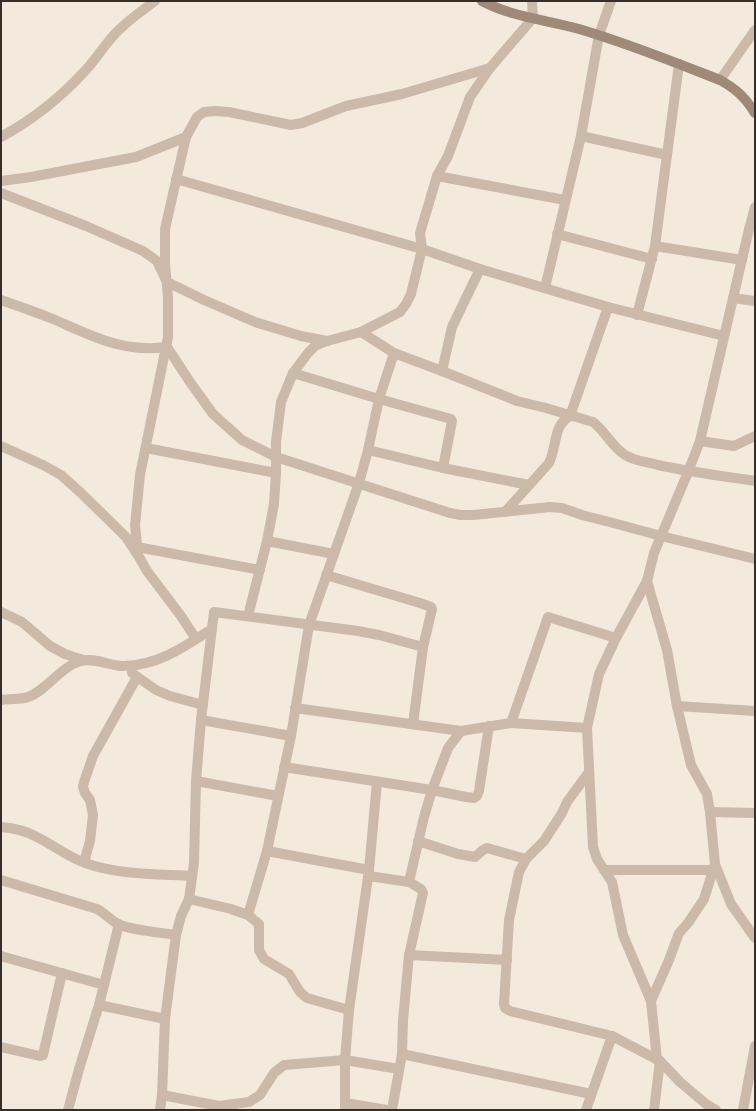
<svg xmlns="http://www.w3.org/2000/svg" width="756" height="1111" font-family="'Public Sans',sans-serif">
<rect width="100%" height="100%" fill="#f3eadd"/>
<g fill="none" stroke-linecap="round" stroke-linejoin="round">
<g stroke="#cbbaa9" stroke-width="10">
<polyline points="720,80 755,30"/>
<polyline points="581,136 667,155"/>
<path d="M1 137C32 120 59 99 83 73 97 59 106 41 121 28 131 18 143 10 155 1"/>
<polyline points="437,176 565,200"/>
<polyline points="176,179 422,249 480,269 608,307 724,336"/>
<polyline points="1,181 31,177 136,157 186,137"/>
<polyline points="1,193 86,226 143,251 157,261 167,282 204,300 255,322 301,336 327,341"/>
<polyline points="755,207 749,229 700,441 688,472 654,553 647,581 667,650 677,706 691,765 707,794 710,812 715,864 731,904 755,938"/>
<polyline points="557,234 652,259"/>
<polyline points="655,246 742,260"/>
<polyline points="545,288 581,136 599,35 611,1"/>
<polyline points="733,298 755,301"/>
<path d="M1 300C18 306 36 312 53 319 92 336 123 353 167 347L190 382 213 414 242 440 276 457 450 513 461 515H473L550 507 562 508 582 515 617 524 661 536 755 559"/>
<polyline points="637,315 655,246 679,64"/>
<path d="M361 332 394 353 442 371 517 401 546 408 593 422C605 431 612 447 625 455 635 461 647 462 658 465 690 472 722 476 755 481"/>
<polyline points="442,371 452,327 480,269"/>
<polyline points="293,373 379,399 451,419 452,421 443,468"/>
<polyline points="700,441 734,446 755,436"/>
<polyline points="1,446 43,465 61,475 80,492 126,537 137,554"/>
<polyline points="146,448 276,473"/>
<polyline points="368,450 443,468 529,485"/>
<path d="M505 512 549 463C557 447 553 425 570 416L608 307"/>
<polyline points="267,541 334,554"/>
<polyline points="137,547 260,570"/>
<polyline points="326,575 420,603 431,607 432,609 423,647 413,724"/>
<polyline points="647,581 616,638 599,674 587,728 593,847 597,859 612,882 623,935 651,1001 657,1060"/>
<polyline points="1,612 22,622 50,646 65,654 83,660"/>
<polyline points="248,616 267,541 274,504 276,473 276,442 281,402 293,373 308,353 315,346 327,341 361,332 400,312 406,304 411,294 422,249 420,233 437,176 448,156 470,97 490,68 533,18 532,1"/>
<polyline points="196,639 181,616 147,571 138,555 135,525 140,475 168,337 168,297 165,264 165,229 186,137 197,117 204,112 215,111 229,112 291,125 302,123 346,106 402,94 490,68"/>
<polyline points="132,673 156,690 170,696 203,705"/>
<path d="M1 700C10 698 20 700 28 697 46 691 61 666 81 661 94 657 110 666 123 666 157 666 184 647 212 629"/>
<polyline points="677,706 755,711"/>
<polyline points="295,708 461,731 511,723 587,728"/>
<polyline points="201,720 291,736"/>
<polyline points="511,723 548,617 616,638"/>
<polyline points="284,767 432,790 466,797 474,798 477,796 479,791 489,726"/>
<polyline points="589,772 567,802 562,813 544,841 526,859 519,872 509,920 504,1004 505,1008 510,1011 612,1036 660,1061 680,1082 706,1104 716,1110"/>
<polyline points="196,781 278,796"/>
<polyline points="710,812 755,813"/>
<path d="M1 827C13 828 26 831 37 837 53 845 68 857 85 863 119 875 157 874 192 876"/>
<polyline points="418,841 458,854 475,857 483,850 487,848 526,859"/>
<polyline points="267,851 369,870"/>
<polyline points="84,862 90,841 93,815 90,800 85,793 83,787 84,782 93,756 137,677"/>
<polyline points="604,870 713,870"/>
<polyline points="369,876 409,882 421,889 423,893 409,955 403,1020 402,1054 392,1110"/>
<path d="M1 880 97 909C105 913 111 921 120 925 137 931 158 932 176 935"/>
<polyline points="409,882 424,817 432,790 448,748 461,731"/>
<polyline points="189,899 231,909 248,915 259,924 259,950 264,959 289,974 300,992 307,998 349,1010"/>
<polyline points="248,915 267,851 291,736 309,625 359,483 368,450 379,399 394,353"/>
<polyline points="409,955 507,960"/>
<polyline points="1,956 104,985"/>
<polyline points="651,1001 669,960 679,933 688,923 704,899 715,864"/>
<polyline points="99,1005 165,1019"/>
<polyline points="1,1047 40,1056 43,1055 62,973"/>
<polyline points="402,1054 591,1094"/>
<polyline points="162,1095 219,1106 249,1102 260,1095 274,1073 284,1065 345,1060 399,1069"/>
<polyline points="345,1103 387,1110"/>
<polyline points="68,1110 79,1069 99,1005 119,924"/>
<polyline points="160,1110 162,1095 165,1019 176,935 181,916 189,899 194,863 196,781 201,720 214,612 358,631 379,635 423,647"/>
<polyline points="345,1110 345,1060 349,1010 369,870 377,782"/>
<polyline points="586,1110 612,1036"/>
<polyline points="654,1110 660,1061"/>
<polyline points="743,1110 755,1046"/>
</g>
<path stroke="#9f8a7a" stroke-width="10" d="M482 1C512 17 547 20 579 29 627 43 674 62 720 80 736 89 745 97 755 113"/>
</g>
<rect width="756" height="1111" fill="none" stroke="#382e29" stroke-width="4"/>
</svg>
